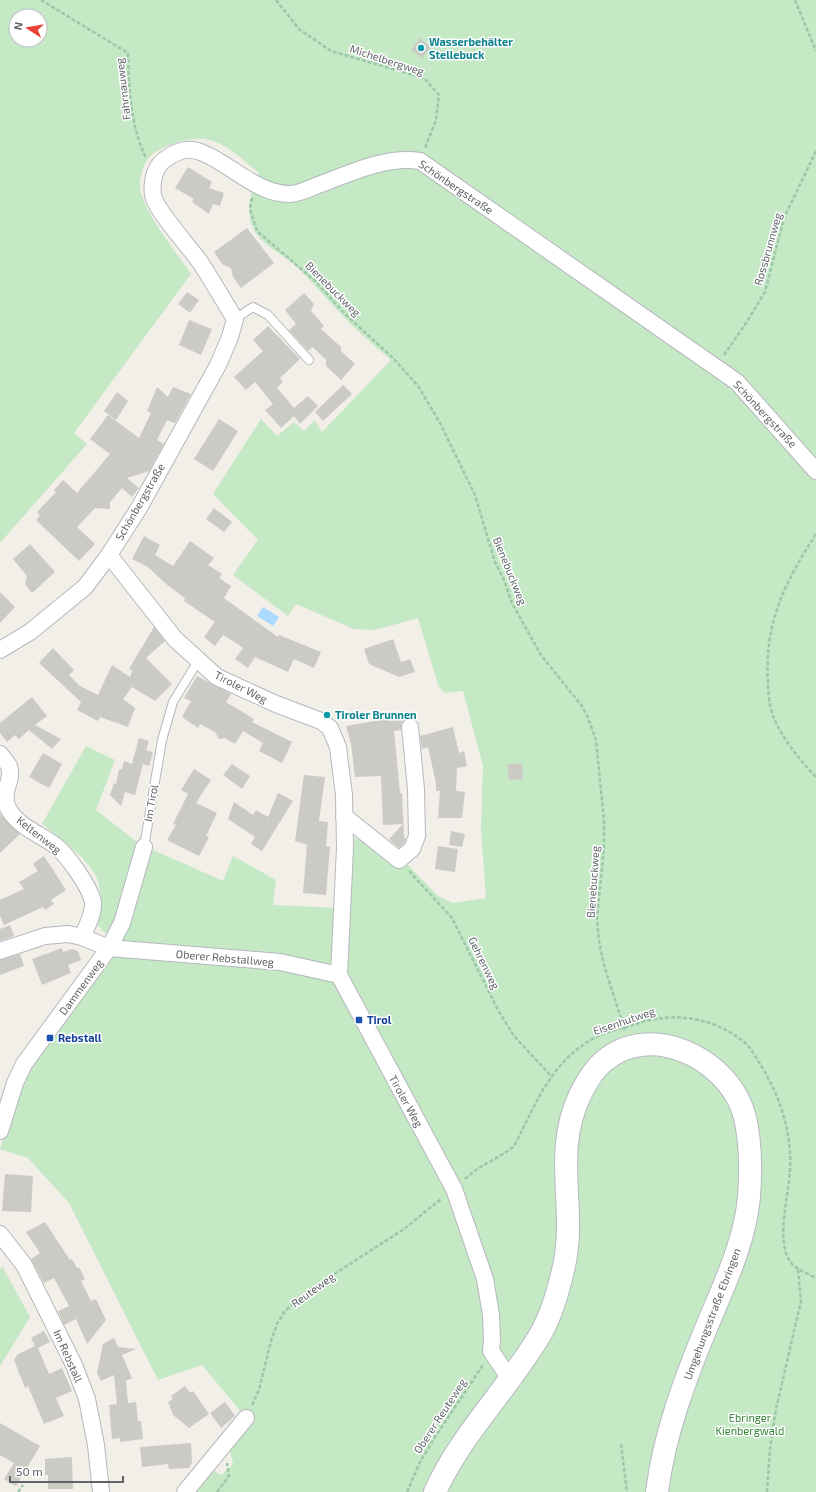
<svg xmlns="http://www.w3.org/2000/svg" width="816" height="1492" font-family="'Exo 2',sans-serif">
<rect width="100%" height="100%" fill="#f1efe8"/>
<g fill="#c5e8c5" fill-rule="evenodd">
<path d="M0 0H816V1492H191L213 1470 221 1475 233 1464 229 1447 246 1418 202 1365 158 1380 69 1203 28 1158 0 1149 26 1073 47 1041 105 969 119 949 131 923 151 849 223 881 233 856 276 880 273 905 340 908 352 838 363 840 391 865 395 866 404 861 438 896 453 903 486 898 481 829 483 766 463 691 444 693 438 685 418 618 375 630 354 629 296 604 288 616 233 575 258 540 213 494 261 419 277 436 294 422 304 431 315 420 322 432 391 360C375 346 358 332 344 317 327 300 313 282 296 266 284 255 265 247 256 233 243 213 251 192 259 173 243 160 226 143 206 139 191 136 160 146 149 157 143 165 139 179 140 189 145 214 176 252 191 274L74 433 87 444 0 543ZM16 16H40V40H16Z"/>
<path d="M86 746 115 760 96 810 137 842 128 880 109 934 104 932 97 924C99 911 101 897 99 884 93 861 59 838 42 824Z"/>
<polygon points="2,1266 30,1317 0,1366 0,1270"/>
</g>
<polygon fill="#aadaff" points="263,607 279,617 273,626 257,616"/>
<g fill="#cccac5">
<polygon points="420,38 431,47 422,58 411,50"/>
<polygon points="188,167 212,182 209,188 224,193 220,206 213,204 209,214 192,202 194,199 175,188"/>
<polygon points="247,228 274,263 241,288 233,277 231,268 222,264 214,252"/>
<polygon points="187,292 199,300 190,313 178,304"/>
<polygon points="304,293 314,304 311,311 324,326 321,329 341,347 341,351 355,364 341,380 326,366 326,360 313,347 308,351 289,330 296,324 285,310"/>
<polygon points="189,320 212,329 201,355 179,345"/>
<polygon points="268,326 300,359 280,378 283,382 277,388 294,408 308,396 318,406 300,424 294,416 281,428 265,410 273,404 255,382 246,390 234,377 263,351 253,340"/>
<polygon points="343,385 352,394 323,421 315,412"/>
<polygon points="157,387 168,397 173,387 191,394 175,423 167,420 157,440 164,444 149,471 127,478 139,488 132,497 122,488 110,502 110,509 95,508 77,527 95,544 79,561 36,520 40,516 37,512 56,492 54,490 63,480 77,493 110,454 90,439 108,415 139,438 151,413 147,411"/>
<polygon points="117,392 128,401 116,420 104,411"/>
<polygon points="219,419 238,431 213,471 194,459"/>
<polygon points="214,508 232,522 224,532 206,519"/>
<polygon points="144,536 160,545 155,555 173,566 190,541 214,558 208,565 222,574 219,578 231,586 224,598 278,637 279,635 321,652 314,668 294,659 288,672 255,657 248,668 235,659 243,648 233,641 223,635 215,646 204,637 215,622 184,601 185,598 166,584 148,567 132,559"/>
<polygon points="30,544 55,572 32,593 25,584 27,576 13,559"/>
<polygon points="0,592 15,607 0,623"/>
<polygon points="154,627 165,641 146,658 172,684 155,701 132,687 123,699 135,708 128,727 100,717 98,721 77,710 81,702 39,663 53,648 74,670 69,675 80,686 98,695 112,665 130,677 133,669 131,671 129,669"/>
<polygon points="393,639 401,662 410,659 415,672 399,677 369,664 364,649"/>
<polygon points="197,676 231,694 226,702 254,719 252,722 292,742 282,763 259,751 263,743 243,731 235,744 225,738 219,739 215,732 200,724 198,728 182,717 191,701 184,698"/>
<polygon points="32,697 47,716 35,725 61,739 52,749 29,730 19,739 15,735 7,742 0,733 0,723"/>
<polygon points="405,713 406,719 401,723 401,730 394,731 400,793 402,793 404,837 406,839 404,843 399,848 389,839 403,824 383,825 381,776 355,777 351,744 346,726 392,718 391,715"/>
<polygon points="453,727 459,753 464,751 467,766 457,768 456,791 465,792 462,818 438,818 440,791 436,791 436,783 428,747 422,749 420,736"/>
<polygon points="139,738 149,741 146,750 153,752 149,766 143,764 135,795 125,792 121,806 110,795 114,783 116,784 119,769 122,769 124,761 132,764"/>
<polygon points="43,753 62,764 49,788 29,777"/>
<polygon points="522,763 523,779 509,780 507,765"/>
<polygon points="232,764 250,776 242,789 223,775"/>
<polygon points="194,769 211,780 196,803 217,813 206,836 209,837 199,856 167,840 176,825 173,824 188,794 181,790"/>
<polygon points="304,775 325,777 319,821 328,822 326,846 330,847 326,895 303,893 307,845 295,841"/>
<polygon points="278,793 293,801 262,851 251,844 255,837 228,819 234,802 253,815 256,810 268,817"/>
<polygon points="0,814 20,834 0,853"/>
<polygon points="451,831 465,834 462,847 449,845"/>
<polygon points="438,846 458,849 455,872 435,869"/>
<polygon points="44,856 66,890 51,900 54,904 45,910 43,907 4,925 0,916 0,900 24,889 19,882 38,871 33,864"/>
<polygon points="10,925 14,936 0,941 0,929"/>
<polygon points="62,948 63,952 72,949 78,951 81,960 68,965 71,973 42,985 32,959"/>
<polygon points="20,954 24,966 0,975 0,960"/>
<polygon points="5,1174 33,1176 31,1212 2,1211"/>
<polygon points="45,1222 70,1260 72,1259 77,1268 79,1267 85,1279 81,1281 91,1301 96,1299 106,1320 87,1344 76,1319 64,1325 58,1311 69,1306 54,1278 44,1283 31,1259 40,1253 26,1232"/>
<polygon points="44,1331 50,1342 38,1348 49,1374 62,1368 72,1391 56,1398 64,1416 44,1424 28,1386 25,1388 14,1360 18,1354 35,1346 31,1338"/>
<polygon points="114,1338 118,1347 136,1349 122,1355 132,1378 126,1381 128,1403 136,1402 138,1421 141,1421 143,1439 120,1442 120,1438 112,1439 109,1405 117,1404 114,1375 101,1381 97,1373 103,1344"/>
<polygon points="185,1386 190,1393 193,1391 209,1414 189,1428 173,1415 168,1402 173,1399 171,1396"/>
<polygon points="225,1402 235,1416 221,1428 210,1413"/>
<polygon points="0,1423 40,1446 16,1486 4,1479 14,1463 0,1455"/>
<polygon points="191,1443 192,1463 189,1468 169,1469 168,1464 142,1467 140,1447"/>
<polygon points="72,1457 73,1489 48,1489 48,1475 45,1475 45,1459"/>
</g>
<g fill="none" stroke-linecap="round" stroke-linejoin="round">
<defs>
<g id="lane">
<polyline points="235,319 253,307 268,315 309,360"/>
<polyline points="144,847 162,740 173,702 198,661"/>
</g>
<g id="street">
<polyline points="109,555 175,639 217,677 276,704 321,721 330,728 338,747 344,795 345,848 339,975 454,1189 485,1279 491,1315 492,1340 491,1351 510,1379"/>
<path d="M0 650 30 632 85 587 109 555 139 508 218 365 230 337 235 319C223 300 212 280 200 262 190 248 155 209 153 195 151 181 155 165 167 158 179 150 189 147 203 153 232 165 257 194 290 194 299 194 312 187 321 184 353 172 386 156 420 161L737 382 816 471"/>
<path d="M0 754C3 758 7 762 9 766 14 782 0 791 8 808 17 826 40 834 56 846 68 856 90 887 93 902 94 914 87 926 82 937"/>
<polyline points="344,816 399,860 412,849 417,836 416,789 410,727"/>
<polyline points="0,951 45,936 68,934 82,937 109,948 280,962 339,975"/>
<polyline points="0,1131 15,1083 24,1064 109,948 122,923 144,847"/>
<polyline points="0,1234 24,1265 74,1365 87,1399 96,1445 101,1492"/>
<polyline points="185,1492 246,1418"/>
</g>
<path id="secondary" d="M435 1492C461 1434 508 1389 540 1335 552 1314 559 1289 564 1266 577 1207 552 1154 580 1095 586 1083 594 1069 604 1061 650 1022 723 1057 742 1108 751 1132 751 1171 749 1197 745 1242 724 1285 707 1326 685 1379 664 1435 657 1492"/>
</defs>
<use href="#lane" stroke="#b5b8bc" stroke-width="10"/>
<use href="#street" stroke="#b5b8bc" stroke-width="18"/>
<use href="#secondary" stroke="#b6babf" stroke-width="24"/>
<g stroke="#9cc7a9" stroke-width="2.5" stroke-dasharray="4 2" stroke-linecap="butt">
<path d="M41 0 128 53C129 88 130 125 146 158"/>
<polyline points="276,0 299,29 331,51 424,78 439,95 436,120 425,148"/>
<polyline points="795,0 816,51"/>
<polyline points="252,198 250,209 257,231 315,281 345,314 393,358 418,386 440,423 475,495 495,562 504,580 512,603 541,655 581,705 587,715 596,740 604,821 604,848 597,918 599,941 604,965 625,1031"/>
<polyline points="724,355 746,323 765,292 784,218 816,151"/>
<path d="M816 534C785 582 764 623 768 682 768 693 769 707 774 718 783 740 800 760 816 777"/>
<polyline points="409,871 452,918 498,1010 514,1036 551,1076"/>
<path d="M465 1179C479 1165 499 1159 514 1146 537 1102 550 1062 596 1037 608 1031 623 1028 636 1024 673 1011 713 1017 744 1042 751 1048 756 1057 760 1064 780 1096 792 1132 790 1170 789 1195 776 1237 789 1260 794 1269 807 1273 816 1278"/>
<polyline points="252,1405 259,1390 271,1341 277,1324 285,1311 308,1291 404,1229 441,1199"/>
<polyline points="621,1444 627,1492"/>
<polyline points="18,1492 23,1485"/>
<polyline points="217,1492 229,1476 227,1463"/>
<polyline points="407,1492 420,1462 435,1437 483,1365"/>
<polyline points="767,1492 770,1449 776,1409 801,1301 798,1269"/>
</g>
<use href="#lane" stroke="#fff" stroke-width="8"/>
<use href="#street" stroke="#fff" stroke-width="16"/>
<use href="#secondary" stroke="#fff" stroke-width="22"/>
</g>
<g fill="#0f9aa8" stroke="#fff" stroke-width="1.5">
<circle cx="421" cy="48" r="4"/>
<circle cx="327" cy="715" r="4"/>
</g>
<g fill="#1a4fb4" stroke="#fff" stroke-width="1.5">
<rect x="355" y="1016" width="8" height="8" rx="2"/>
<rect x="46" y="1034" width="8" height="8" rx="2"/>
</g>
<g text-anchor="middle" stroke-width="3" stroke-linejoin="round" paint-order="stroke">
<g font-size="11" font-weight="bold" fill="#0d838f" stroke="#fff" text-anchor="start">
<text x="429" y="46">Wasserbehälter<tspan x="429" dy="13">Stellebuck</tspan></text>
<text x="335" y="719">Tiroler Brunnen</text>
</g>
<g font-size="11" fill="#5f6368" stroke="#fff">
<text transform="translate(387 60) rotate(18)" y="4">Michelbergweg</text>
<text transform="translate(123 89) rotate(-97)" y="4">Fahrnauweg</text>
<text transform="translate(456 187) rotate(34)" y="4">Schönbergstraße</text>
<text transform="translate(768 249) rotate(-74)" y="4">Rossbrunnweg</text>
<text transform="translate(333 289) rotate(45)" y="4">Bienebuckweg</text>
<text transform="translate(765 414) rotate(47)" y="4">Schönbergstraße</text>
<text transform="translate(140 502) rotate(-60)" y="4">Schönbergstraße</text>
<text transform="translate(510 571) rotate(68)" y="4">Bienebuckweg</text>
<text transform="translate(241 687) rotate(27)" y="4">Tiroler Weg</text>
<text transform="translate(151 803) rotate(-80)" y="4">Im Tirol</text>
<text transform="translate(39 835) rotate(38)" y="4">Keltenweg</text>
<text transform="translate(593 882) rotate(-86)" y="4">Bienebuckweg</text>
<text transform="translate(225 958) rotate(5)" y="4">Oberer Rebstallweg</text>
<text transform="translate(484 963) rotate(64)" y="4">Gehrenweg</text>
<text transform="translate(81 987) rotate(-54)" y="4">Dammenweg</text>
<text transform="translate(624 1021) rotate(-19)" y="4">Eisenhutweg</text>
<text transform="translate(406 1101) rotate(61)" y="4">Tiroler Weg</text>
<text transform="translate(313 1290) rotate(-36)" y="4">Reuteweg</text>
<text transform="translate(712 1314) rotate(-69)" y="4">Umgehungsstraße Ebringen</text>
<text transform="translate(68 1356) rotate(66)" y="4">Im Rebstall</text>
<text transform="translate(440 1416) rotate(-57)" y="4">Oberer Reuteweg</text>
</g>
<g font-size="11" font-weight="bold" fill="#164399" stroke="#fff" text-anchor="start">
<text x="367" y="1024">Tirol</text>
<text x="58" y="1042">Rebstall</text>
</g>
<g font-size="11" fill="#348238" stroke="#fff">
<text x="750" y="1422">Ebringer<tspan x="750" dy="13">Kienbergwald</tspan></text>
</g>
</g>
<g transform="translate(28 28) rotate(282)"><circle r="19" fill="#ffffff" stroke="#bfc1c3"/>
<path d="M0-3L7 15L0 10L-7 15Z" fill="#ea4335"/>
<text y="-6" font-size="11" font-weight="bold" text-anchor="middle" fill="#5f6368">N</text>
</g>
<path d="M10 1476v6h113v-6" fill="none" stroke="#5f6368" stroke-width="2"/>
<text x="16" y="1476" font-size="12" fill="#5f6368" stroke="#ffffff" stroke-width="3" paint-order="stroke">50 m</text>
</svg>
